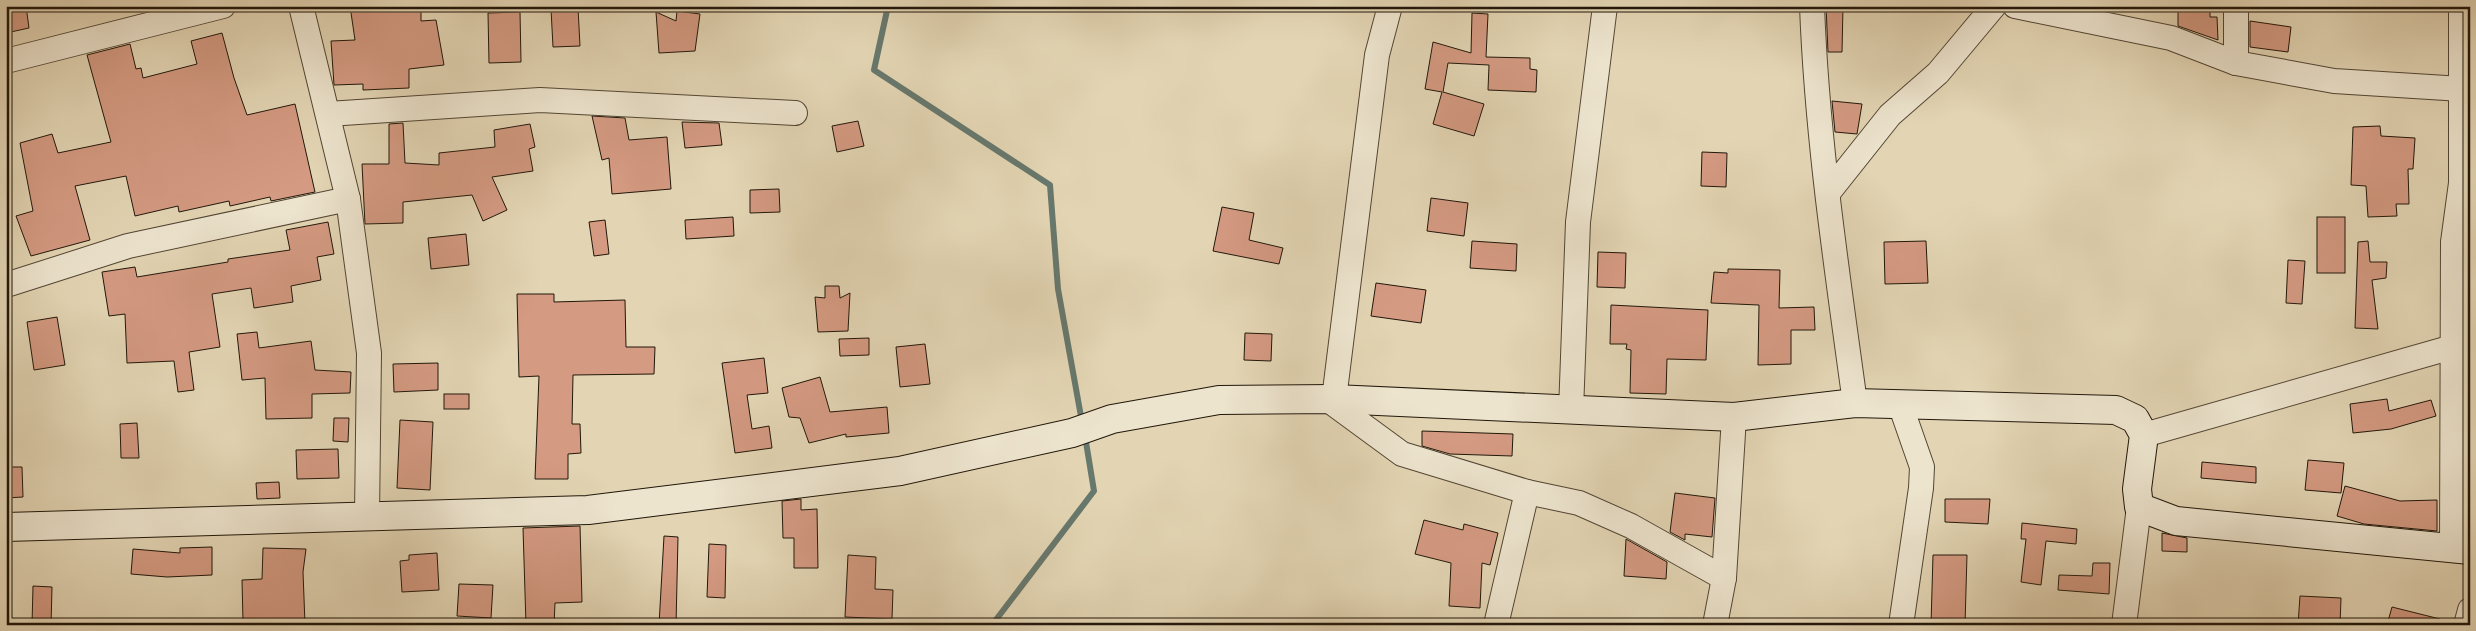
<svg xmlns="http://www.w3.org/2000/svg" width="2476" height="631" font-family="'IM FELL Great Primer',serif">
<rect width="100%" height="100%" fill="#e3d5b4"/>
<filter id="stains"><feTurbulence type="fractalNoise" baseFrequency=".004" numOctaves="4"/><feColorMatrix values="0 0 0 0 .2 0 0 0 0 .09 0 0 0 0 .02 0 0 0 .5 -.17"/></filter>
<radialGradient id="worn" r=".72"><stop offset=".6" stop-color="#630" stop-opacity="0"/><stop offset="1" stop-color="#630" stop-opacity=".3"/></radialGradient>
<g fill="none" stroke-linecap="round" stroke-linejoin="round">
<g stroke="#67786d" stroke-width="6">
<polyline points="888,6 874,70 1050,185 1058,289 1082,422"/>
<polyline points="992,625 1094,491 1085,436"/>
</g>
</g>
<g fill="#d49a82" stroke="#21170a">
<polygon points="6,6 26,6 29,28 6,33"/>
<polygon points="350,6 421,6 421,21 436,20 444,65 409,69 409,88 363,90 363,84 334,85 331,41 355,40"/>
<polygon points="1826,6 1843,6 1842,52 1828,52"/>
<polygon points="2178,6 2210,6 2210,17 2217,17 2218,40 2178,26"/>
<polygon points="578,8 580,46 553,47 551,9"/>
<polygon points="677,11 700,14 695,51 659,53 656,12 676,21"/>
<polygon points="520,12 521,62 489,63 488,13"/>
<polygon points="1472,13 1488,14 1486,57 1530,58 1530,69 1537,70 1536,92 1488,90 1489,65 1448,63 1443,92 1484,104 1474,136 1433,124 1442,92 1425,89 1433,42 1471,53"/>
<polygon points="2250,21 2291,27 2288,52 2250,47"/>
<polygon points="222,33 234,78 247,115 295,104 315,192 271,201 270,197 230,206 229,201 179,212 178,206 135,216 126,176 75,186 90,240 31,256 16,216 33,211 20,143 52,134 58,153 111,142 87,55 130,44 136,69 141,68 143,78 197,64 191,41"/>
<polygon points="1832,101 1862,104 1857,134 1835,132"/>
<polygon points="592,116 625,118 629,140 667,137 671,189 612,194 609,158 602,160"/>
<polygon points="858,121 864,146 837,152 832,126"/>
<polygon points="682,122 719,123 722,145 685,148"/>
<polygon points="403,123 405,163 439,165 439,153 495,147 494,130 530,124 535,147 529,149 533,171 492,177 507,210 483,221 472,195 403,202 403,223 365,224 362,164 389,164 389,124"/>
<polygon points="2380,126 2381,136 2415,138 2413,169 2408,169 2409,204 2396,204 2397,216 2368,217 2366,186 2351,185 2353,127"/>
<polygon points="1702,152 1727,153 1726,187 1701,186"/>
<polygon points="779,189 780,212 750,213 750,190"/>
<polygon points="1431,198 1468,203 1464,236 1427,231"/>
<polygon points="1222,207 1254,213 1249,240 1283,248 1279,264 1213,251"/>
<polygon points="733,217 734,236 686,239 685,220"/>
<rect x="2317" y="217" width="28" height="56"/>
<polygon points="605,220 609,254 594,256 589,222"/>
<polygon points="328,222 334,254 317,257 321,280 291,286 293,302 254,308 251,288 212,294 220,347 189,352 194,390 178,392 174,361 127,363 125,314 109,316 102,272 135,267 137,277 228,262 228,259 290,250 286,230"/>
<polygon points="466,234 469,265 431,269 428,238"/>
<polygon points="1472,241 1517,244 1516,271 1470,268"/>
<polygon points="1926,241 1928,283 1885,284 1884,242"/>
<polygon points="2368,241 2370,262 2387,262 2386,278 2372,280 2378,329 2355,328 2358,242"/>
<polygon points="1598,252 1626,253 1625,288 1597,287"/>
<polygon points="2288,260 2305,261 2302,304 2286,303"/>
<polygon points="1728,269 1780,270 1779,308 1814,307 1815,330 1791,330 1791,364 1758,365 1759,305 1711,303 1714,272 1728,273"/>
<polygon points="1376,283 1426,290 1421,323 1371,316"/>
<polygon points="825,286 839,286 840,298 850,293 848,331 818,332 815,297 825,298"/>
<polygon points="517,294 554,294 554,302 625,300 626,347 655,347 654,374 573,375 572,424 580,424 581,453 568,454 568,479 535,479 539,376 519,377"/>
<polygon points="1611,305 1708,310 1706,360 1667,359 1666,394 1630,393 1631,350 1626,349 1627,344 1610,344"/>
<polygon points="57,317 65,365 34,370 27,322"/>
<polygon points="257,332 259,348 311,341 315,370 351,372 350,393 312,394 312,418 266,419 265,378 242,380 237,334"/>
<polygon points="1245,333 1272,334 1271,361 1244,360"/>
<polygon points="869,338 869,355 840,356 839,339"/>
<polygon points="925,344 930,384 900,387 896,347"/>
<polygon points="764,358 768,393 747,395 752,429 769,426 772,448 735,453 722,363"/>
<polygon points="438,363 438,390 394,392 393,364"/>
<polygon points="820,377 830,412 887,407 889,433 846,437 846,434 809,443 800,418 789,417 782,388"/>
<rect x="444" y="394" width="25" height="15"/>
<polygon points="2387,399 2389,411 2431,400 2436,416 2391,429 2353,433 2350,404"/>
<polygon points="334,418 349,418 348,442 333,441"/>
<polygon points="400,420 433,422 430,490 397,488"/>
<polygon points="137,423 139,458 121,458 120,424"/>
<polygon points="1422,431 1513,434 1512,456 1450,454 1422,446"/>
<polygon points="338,449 339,478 297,479 296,450"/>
<polygon points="2308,460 2344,463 2341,493 2305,490"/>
<polygon points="2202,462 2256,467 2256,483 2201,478"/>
<polygon points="6,467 22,467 23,497 6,498"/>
<polygon points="279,482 280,498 257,499 256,483"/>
<polygon points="2345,486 2400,501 2437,500 2437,531 2364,524 2337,516"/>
<polygon points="1675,493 1715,498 1712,537 1685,534 1685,540 1670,532"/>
<polygon points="801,499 801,510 817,509 818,568 794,568 794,538 783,538 782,501"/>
<polygon points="1945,499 1990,499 1988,524 1945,522"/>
<polygon points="1424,520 1463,530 1464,524 1498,533 1490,565 1482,563 1480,608 1449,606 1451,563 1415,554"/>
<polygon points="2022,523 2077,529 2076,544 2046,541 2041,585 2021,582 2026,539 2021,539"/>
<polygon points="580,526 582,602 555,603 554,625 526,625 523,528"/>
<polygon points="2162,533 2187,538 2187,552 2162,551"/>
<polygon points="664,536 678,537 676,625 659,625"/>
<polygon points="1626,539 1667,562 1666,579 1624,576"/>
<polygon points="709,544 726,545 725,598 707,597"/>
<polygon points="212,547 212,575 167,577 131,574 133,549 180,553 180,548"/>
<polygon points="263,548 306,549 303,572 305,624 289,625 289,621 243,622 242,580 262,579"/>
<polygon points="437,553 439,590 402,592 400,561 409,560 409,555"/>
<polygon points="848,555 876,557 875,589 893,590 892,619 845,617"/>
<polygon points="1933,555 1967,555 1965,625 1931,625"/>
<polygon points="2093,563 2110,563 2109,594 2058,590 2059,575 2092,576"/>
<polygon points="459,584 493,585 491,618 457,616"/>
<polygon points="33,586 52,587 51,625 32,625"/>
<polygon points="2300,596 2341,598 2340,625 2298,625"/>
<polygon points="2392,607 2440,619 2440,625 2387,625"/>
</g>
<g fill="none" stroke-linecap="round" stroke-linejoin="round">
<defs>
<g id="street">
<polyline points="301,6 348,199 369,353 367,516"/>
<path d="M1812 6C1817 139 1837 271 1855 403"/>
<polyline points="2015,6 2171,38 2236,63 2334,81 2462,89"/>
<polyline points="6,61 223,6"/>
<polyline points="2236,63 2236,6"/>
<polyline points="328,114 540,100 795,113"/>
<polyline points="1828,193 1890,115 1938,73 1994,6"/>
<polyline points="6,285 128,246 348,199"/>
<polyline points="1327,399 1402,454 1527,492 1579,503 1631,526 1724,578"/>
<polyline points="1334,399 1377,55 1390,6"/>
<polyline points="1900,404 1922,467 1921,488 1901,625"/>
<polyline points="1571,411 1578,222 1605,6"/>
<polyline points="2144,435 2470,342"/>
<polyline points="2452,547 2453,242 2461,183 2461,6"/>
<polyline points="1496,625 1527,492"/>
<polyline points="1715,625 1724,578 1734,417"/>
<polyline points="2124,625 2139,507"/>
<polyline points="2466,625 2470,610"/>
</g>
<polyline id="secondary" points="6,527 588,510 900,471 1072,433 1112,419 1219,400 1334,399 1734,417 1855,403 2116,410 2135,419 2144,435 2137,489 2139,507 2176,521 2470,550"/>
</defs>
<use href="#street" stroke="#524634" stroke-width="26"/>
<use href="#secondary" stroke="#21170a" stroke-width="30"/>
<use href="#street" stroke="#ede4ce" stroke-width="24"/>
<use href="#secondary" stroke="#ede4ce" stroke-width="28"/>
</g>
<rect width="2476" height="631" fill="none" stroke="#e3d5b4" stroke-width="25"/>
<rect x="8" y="8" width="2461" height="616" fill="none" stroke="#21170a" stroke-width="2.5"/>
<rect x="12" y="12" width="2451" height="606" fill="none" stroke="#21170a"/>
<rect width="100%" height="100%" filter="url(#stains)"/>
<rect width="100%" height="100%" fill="url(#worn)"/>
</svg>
